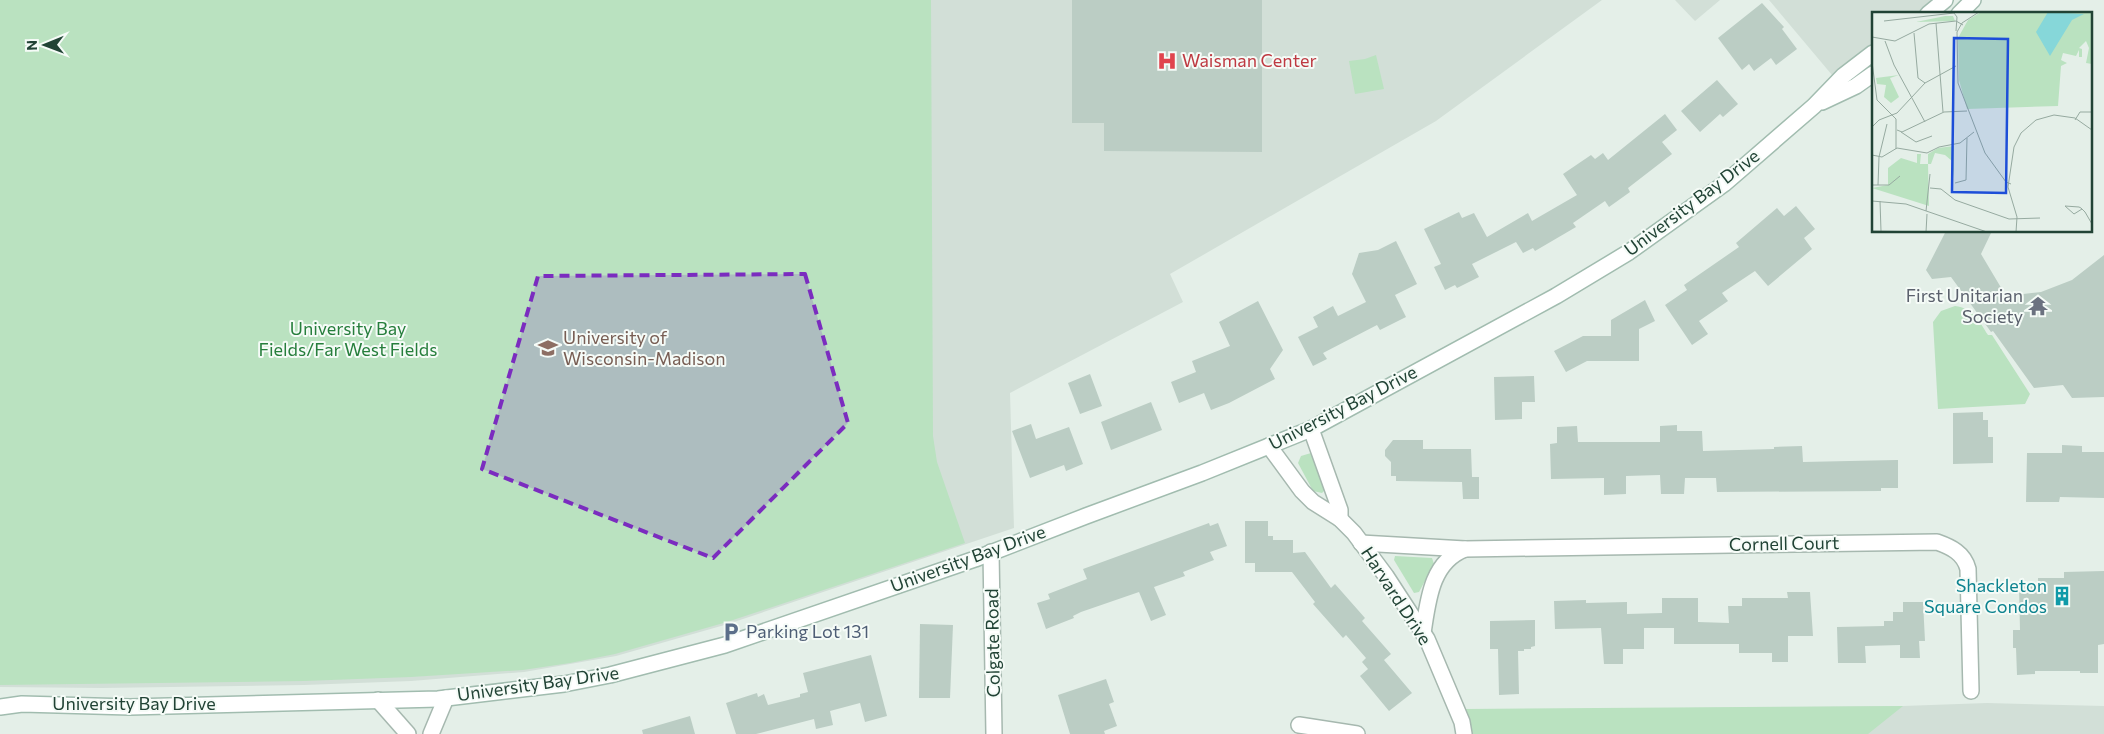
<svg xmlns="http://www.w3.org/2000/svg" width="2104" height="734" font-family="Commissioner,sans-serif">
<rect width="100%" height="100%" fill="#e4efe8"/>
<g fill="#d2dfd7">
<polygon points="0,0 1602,0 1436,121 1170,274 1183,302 1010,393 1014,528 728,624 616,656 524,672 411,681 304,685 102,688 0,687"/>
<polygon points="1675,0 1720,0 1695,21"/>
<polygon points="1769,0 1937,0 1917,14 1873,14 1873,44 1832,75"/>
<polygon points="1987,703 2104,706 2104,734 1651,734 1683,708 1903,706"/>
</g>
<g fill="#bae2c0">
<polygon points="0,0 931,0 933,436 937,462 965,543 727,622 615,654 570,663 523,670 411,677 304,681 0,685"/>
<polygon points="1376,55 1384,89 1355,94 1349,61 1365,59"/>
<path d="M1955 306C1973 308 1979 321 1988 335H1992L2030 394 2025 404 1938 409 1933 322 1941 311Z"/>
<polygon points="1311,453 1315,456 1325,490 1322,493 1313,491 1298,463 1301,456"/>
<polygon points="1395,556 1432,558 1434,564 1419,592 1414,593 1394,560"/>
<polygon points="1903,706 1868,734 1472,734 1464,709"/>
</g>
<g fill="#bbcdc4">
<polygon points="1072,0 1262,0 1262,152 1104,151 1104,123 1072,123"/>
<polygon points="1762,3 1784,27 1782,29 1797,49 1776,65 1771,58 1754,71 1749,64 1742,70 1718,38"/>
<polygon points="1717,80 1738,104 1723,117 1720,114 1700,132 1681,111"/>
<polygon points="1665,114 1677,130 1662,142 1672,154 1628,188 1630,192 1609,207 1605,201 1573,223 1576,227 1535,251 1533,248 1523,253 1516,242 1472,264 1479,277 1457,288 1455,285 1445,290 1434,267 1441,264 1424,229 1459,212 1462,218 1474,213 1487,237 1528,213 1532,221 1577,195 1563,174 1591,155 1595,159 1603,153 1608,160"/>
<polygon points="1796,206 1815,229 1804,238 1812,249 1768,286 1755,271 1722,293 1728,301 1699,321 1708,334 1692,345 1665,305 1687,290 1684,285 1739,247 1736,243 1777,208 1784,216"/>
<polygon points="1946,231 1992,231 1981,254 2006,296 2041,292 2072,280 2104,255 2104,397 2072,398 2063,385 2034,388 1993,331 1991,332 1951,277 1932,279 1926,270"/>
<polygon points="1396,241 1417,284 1395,295 1406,317 1380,330 1377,325 1323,353 1327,359 1313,366 1298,337 1318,327 1313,317 1333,306 1338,316 1366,302 1352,274 1359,253 1378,250"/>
<polygon points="1645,300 1655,321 1639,329 1639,361 1587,361 1566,372 1554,351 1583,336 1611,336 1611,320"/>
<polygon points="1258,301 1283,350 1270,369 1275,379 1229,403 1211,410 1204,393 1179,403 1171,382 1196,372 1192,361 1230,346 1219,322"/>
<polygon points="1090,374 1102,406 1080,414 1068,383"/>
<polygon points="1534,376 1535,402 1522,402 1522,419 1495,420 1494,377"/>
<polygon points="1151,402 1162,430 1111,450 1101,422"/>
<polygon points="1983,412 1983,420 1988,420 1988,437 1993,437 1993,463 1953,464 1953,413"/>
<polygon points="1031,424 1036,439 1069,427 1083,464 1066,471 1064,465 1030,478 1012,431"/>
<polygon points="1677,425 1677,431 1702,431 1703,451 1774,449 1774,447 1802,446 1803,462 1896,460 1898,460 1898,488 1881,488 1881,491 1717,492 1716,478 1685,478 1684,494 1661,494 1660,475 1626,476 1626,494 1604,495 1604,478 1551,479 1550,444 1557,443 1557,427 1577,426 1578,442 1660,442 1660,426"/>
<polygon points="1393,440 1423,440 1423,449 1471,449 1472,477 1479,477 1479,499 1463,499 1462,482 1396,481 1396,476 1391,476 1391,462 1385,456 1385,450"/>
<polygon points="2062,445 2082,446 2082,452 2104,452 2104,498 2060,497 2059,502 2026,502 2027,453 2062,453"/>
<polygon points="1245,521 1268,521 1268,536 1273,536 1273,540 1293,540 1293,553 1305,552 1331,588 1335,584 1365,618 1362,621 1391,654 1384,660 1412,693 1389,711 1360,676 1368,669 1362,662 1366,658 1346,635 1343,638 1313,604 1315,602 1292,572 1255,572 1255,563 1245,563"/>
<polygon points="1209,523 1210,526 1218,523 1227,546 1210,552 1214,560 1183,572 1185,576 1154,587 1166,615 1151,621 1139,592 1081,612 1073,616 1074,618 1046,629 1037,603 1050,599 1048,594 1087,579 1083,569"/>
<polygon points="2104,571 2104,644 2098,645 2098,673 2080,673 2080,671 2035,671 2035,674 2017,675 2016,648 2013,648 2013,630 2020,630 2019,586 2038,586 2038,578 2064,578 2064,572"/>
<polygon points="1787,592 1810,592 1813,636 1788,636 1788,662 1772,662 1772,653 1739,653 1739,644 1674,644 1674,628 1644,628 1644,649 1623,649 1623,664 1604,664 1601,628 1555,629 1554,601 1586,600 1586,603 1627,602 1627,614 1662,613 1662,598 1698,598 1698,622 1729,623 1728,606 1742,606 1742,598 1788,598"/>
<polygon points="1903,602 1923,602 1925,641 1919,641 1920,658 1900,658 1900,645 1865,646 1866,663 1838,663 1837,627 1884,626 1884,621 1893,621 1893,612 1903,612"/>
<polygon points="1535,620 1535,646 1531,647 1531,649 1524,649 1524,651 1518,651 1519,694 1499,695 1498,649 1490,649 1490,621"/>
<polygon points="920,624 953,625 950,698 919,698"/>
<polygon points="871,655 887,716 865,722 860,703 830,711 833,725 816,729 814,719 756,734 736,734 726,703 757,693 758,697 764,694 768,705 800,697 800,694 808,692 803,673"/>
<polygon points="1106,679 1114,702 1109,704 1117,726 1104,731 1105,734 1070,734 1058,695"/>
<polygon points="690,716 695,734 643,734 642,730"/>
</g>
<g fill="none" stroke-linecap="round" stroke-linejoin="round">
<defs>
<g id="street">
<polyline points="1311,429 1340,510 1340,519"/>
<polyline points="1269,446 1302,491 1313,502 1340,519 1354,533 1386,576 1427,639 1462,722 1464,734"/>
<path d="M1361 543 1465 549 1937 542C1951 547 1964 553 1968 569L1971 691"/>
<polyline points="991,552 994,734"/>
<path d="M1423 633C1428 601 1431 562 1465 549"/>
<polyline points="378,700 408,734"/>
<polyline points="1299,725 1357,734"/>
<polyline points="431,734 446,698"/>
</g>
<g id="secondary">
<polyline points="1928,14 1945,0"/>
<polyline points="1959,14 1973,0"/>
<polyline points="1822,102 1856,86 1873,74"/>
<polyline points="0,707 22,704 130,707 438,699 564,684 610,675 725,645 975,559 1086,516 1202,473 1311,429 1556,296 1629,252 1724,184 1814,106 1843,76 1873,53"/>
</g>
</defs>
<use href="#street" stroke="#a6b8af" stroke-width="18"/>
<use href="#secondary" stroke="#a1bcaf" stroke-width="18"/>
<use href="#street" stroke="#fff" stroke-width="15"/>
<use href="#secondary" stroke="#fff" stroke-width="15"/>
</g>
<path fill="#7b2cbf" fill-opacity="0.2" stroke="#7b2cbf" stroke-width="4" stroke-dasharray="10 6" stroke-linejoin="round" d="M805 274 848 423 713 558 482 469 538 276Z"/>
<defs>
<symbol id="hospital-bare" viewBox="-9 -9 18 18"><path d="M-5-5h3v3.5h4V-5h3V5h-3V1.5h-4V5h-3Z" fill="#e0444e" stroke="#f5fbf7" stroke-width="2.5" paint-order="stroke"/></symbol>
<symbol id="temple-bare" viewBox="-9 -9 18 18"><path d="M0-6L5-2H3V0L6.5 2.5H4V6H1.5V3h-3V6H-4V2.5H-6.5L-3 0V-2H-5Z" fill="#6b7280" stroke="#f5fbf7" stroke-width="2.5" paint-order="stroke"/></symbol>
<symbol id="university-bare" viewBox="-9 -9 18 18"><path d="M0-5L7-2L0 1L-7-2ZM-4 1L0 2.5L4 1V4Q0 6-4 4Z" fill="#8d6e63" stroke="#f5fbf7" stroke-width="2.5" paint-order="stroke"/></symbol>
<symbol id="building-bare" viewBox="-9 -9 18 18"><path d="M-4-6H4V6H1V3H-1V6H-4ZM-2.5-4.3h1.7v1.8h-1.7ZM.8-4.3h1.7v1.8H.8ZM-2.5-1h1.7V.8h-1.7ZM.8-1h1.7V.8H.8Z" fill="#0f9aa8" stroke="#f5fbf7" stroke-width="2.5" paint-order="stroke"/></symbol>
<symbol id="parking-bare" viewBox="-9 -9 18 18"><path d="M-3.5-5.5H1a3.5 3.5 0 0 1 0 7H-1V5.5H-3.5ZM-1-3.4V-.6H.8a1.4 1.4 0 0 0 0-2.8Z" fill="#5c6f8a" stroke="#f5fbf7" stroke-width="2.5" paint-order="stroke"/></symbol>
</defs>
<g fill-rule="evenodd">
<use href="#hospital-bare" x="1153" y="47" width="28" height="28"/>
<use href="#temple-bare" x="2024" y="292" width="28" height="28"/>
<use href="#university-bare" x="534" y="334" width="28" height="28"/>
<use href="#building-bare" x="2048" y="582" width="28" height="28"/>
<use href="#parking-bare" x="717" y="618" width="28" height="28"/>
</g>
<g text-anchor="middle" stroke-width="4" stroke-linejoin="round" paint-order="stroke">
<g font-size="18" fill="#be3a42" stroke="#f5fbf7" text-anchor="start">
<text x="1182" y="67">Waisman Center</text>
</g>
<g font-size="18" fill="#214335" stroke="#f5fbf7">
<text transform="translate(1692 203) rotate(-37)" y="6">University Bay Drive</text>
<text transform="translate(1343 408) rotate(-27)" y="6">University Bay Drive</text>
<text transform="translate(1784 544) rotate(-1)" y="6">Cornell Court</text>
<text transform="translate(968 559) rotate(-20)" y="6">University Bay Drive</text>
<text transform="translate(1396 596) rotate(57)" y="6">Harvard Drive</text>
<text transform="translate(993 643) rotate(-91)" y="6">Colgate Road</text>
<text transform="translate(538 684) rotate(-8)" y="6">University Bay Drive</text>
<text x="134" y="710">University Bay Drive</text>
</g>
<g font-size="18" fill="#5b616d" stroke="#f5fbf7" text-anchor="end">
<text x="2023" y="302">First Unitarian<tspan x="2023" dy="21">Society</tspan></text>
</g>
<g font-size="18" fill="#267e3c" stroke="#f5fbf7">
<text x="348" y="335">University Bay<tspan x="348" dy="21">Fields/Far West Fields</tspan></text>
</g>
<g font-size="18" fill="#785e54" stroke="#f5fbf7" text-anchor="start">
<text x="563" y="344">University of<tspan x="563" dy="21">Wisconsin-Madison</tspan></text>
</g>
<g font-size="18" fill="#0d838f" stroke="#f5fbf7" text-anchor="end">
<text x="2047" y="592">Shackleton<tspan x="2047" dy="21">Square Condos</tspan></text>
</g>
<g font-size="18" fill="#4e5e75" stroke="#f5fbf7" text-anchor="start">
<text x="746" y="638">Parking Lot 131</text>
</g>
</g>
<g transform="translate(1872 12)">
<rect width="220" height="220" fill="#e4efe8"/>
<path d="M109 0H220V52L214 51 217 36 214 29 207 36 210 37V45H207V38L204 44 191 41 189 48 195 51 189 54 186 94 95 97 87 68 86 26 96 8ZM73 4H81L83 9 44 10ZM27 63 18 66 27 85 19 91 12 85 14 73 5 72 4 66ZM82 134V166L80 149 73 143 63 141 59 152H56L57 194 0 176 16 173V156L29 146 45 151V142H49L48 152H56V142L66 136Z" fill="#bae2c0"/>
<path d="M176 0 212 2 200 8 178 44 164 20Z" fill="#86d7d9"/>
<path fill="none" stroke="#96aaa0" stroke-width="1" d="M107 0 90 11 85 20 86 71 113 141 134 170 139 172M12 9 82 1 85 5 84 19M64 11 71 100M42 21 46 66 53 71M0 25 23 29 57 12 84 9 91 13M13 29 22 53 53 110M0 50 5 88 24 107V137M203 108 208 100H220M0 115 7 108 25 101 53 71 84 54M25 118 30 120 72 100 95 99M29 120 44 130 60 124M0 143 10 145 25 136 55 141 67 135 88 131 102 120M7 145 15 112M83 171 94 168 95 126M0 173H17L28 164M6 173 7 145M58 176 69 177 83 188 137 207 168 206M0 189 34 192 115 220M8 189 9 219M210 197 202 202 193 194 207 195 209 196 213 200 220 212M54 199 58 162M0 219 58 220M54 220 55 202M144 220 145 205 136 175 142 135 149 121 164 108 182 103 203 106 220 118"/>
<path fill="#1d4ed8" fill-opacity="0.15" stroke="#1d4ed8" stroke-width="2.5" d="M82 26 136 27 134 181 80 180Z"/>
<rect width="220" height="220" fill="none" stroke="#214335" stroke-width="2.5"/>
</g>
<g transform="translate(45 45) rotate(269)" stroke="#f5fbf7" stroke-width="4" paint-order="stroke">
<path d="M0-4L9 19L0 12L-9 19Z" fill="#214335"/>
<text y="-8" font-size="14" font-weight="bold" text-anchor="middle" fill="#214335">N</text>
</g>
</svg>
